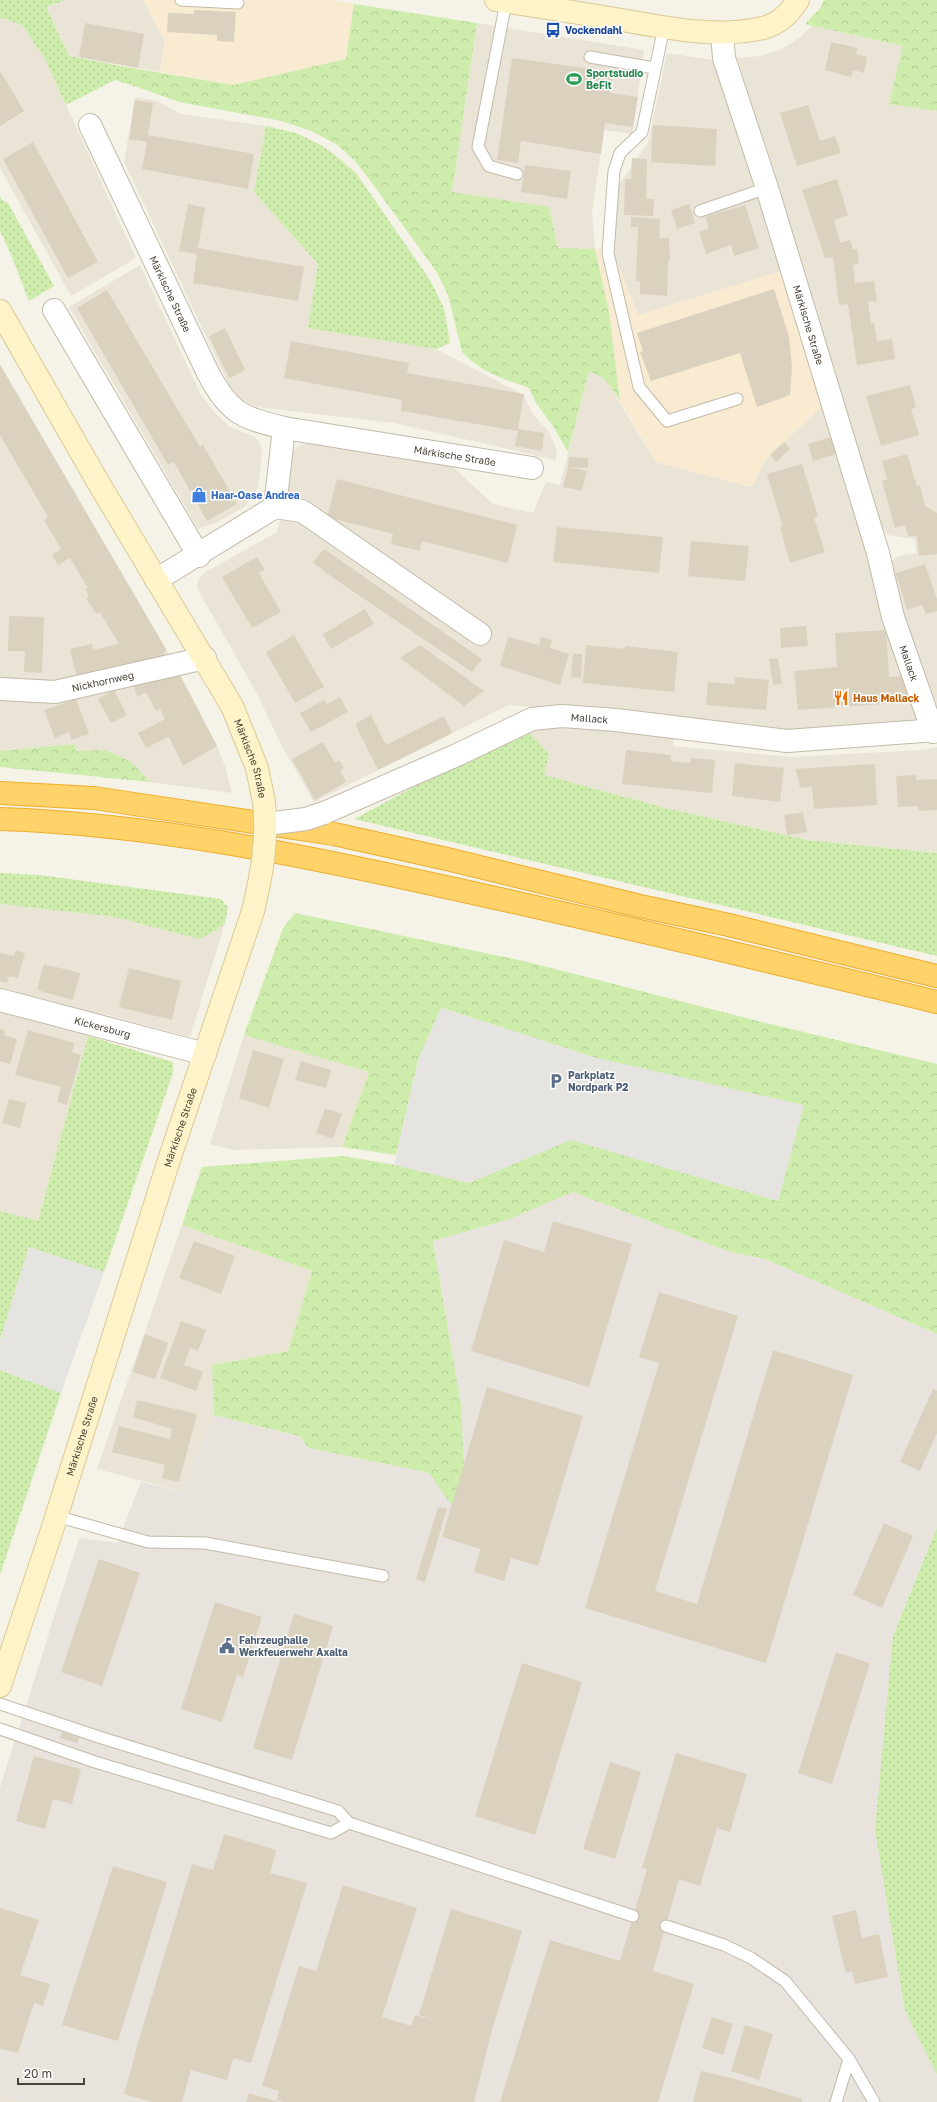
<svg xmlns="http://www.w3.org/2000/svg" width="937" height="2102" font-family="'Golos Text',sans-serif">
<defs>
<pattern id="grass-dots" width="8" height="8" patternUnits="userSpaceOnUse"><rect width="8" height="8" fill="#ceedad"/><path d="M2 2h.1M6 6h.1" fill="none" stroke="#b2cc95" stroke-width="1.8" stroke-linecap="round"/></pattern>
<pattern id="forest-crowns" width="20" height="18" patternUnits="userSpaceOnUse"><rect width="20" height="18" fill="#ceedad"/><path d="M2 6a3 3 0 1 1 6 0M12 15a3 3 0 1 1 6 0" fill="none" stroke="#b2cc95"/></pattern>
</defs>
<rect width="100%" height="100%" fill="#f5f2e8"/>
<g fill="#eae4d6">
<polygon points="66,0 143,0 165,42 160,72 69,56 46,7"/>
<polygon points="2,18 22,25 45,59 136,258 71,296 0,168 0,19"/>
<polygon points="477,23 644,50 632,134 604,130 592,213 595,249 558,248 452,192"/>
<polygon points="805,24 903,46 890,104 937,111 937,725 889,569 892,561 899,556 916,553 915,539 888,535 879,525 737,58 760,56 780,50 798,39 812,26"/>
<polygon points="667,53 719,61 785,270 638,315 611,247 613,193 648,143"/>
<polygon points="135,97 157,101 181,114 266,126 254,192 318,264 309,328 436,349 524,395 532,413 549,432 557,451 556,460 394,423 265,408 251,405 238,396 229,385 124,162"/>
<polygon points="140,265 201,395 215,413 230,427 255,437 261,445 262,454 258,487 254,496 244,507 216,523 198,529 69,307"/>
<polygon points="0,364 171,658 217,746 226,769 232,793 150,782 131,762 106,750 76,751 75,744 0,751"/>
<polygon points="589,371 605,379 656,462 751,487 767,458 828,401 926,725 789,733 509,705 314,802 283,748 255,690 197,588 198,580 204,573 277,532 287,494 291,455 298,446 311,443 452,466 493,504 533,513 546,482 560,485"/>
<polygon points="550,724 674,733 673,746 791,757 921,750 937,747 937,853 807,840 665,808 543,775 549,754 529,732"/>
<polygon points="0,904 115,917 199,939 214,932 225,923 190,1037 100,1013 98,1020 0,994"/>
<polygon points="0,1006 88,1029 88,1036 38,1221 0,1211"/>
<polygon points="244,1035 369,1072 342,1147 233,1150 210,1144"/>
<polygon points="182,1225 312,1271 288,1351 212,1365 214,1415 181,1491 97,1469"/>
<polygon points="0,2094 26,2102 0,2102"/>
</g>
<g fill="#f9ead2">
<polygon points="143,0 332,0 354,4 346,59 233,85 160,72 165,42"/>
<polygon points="611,247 638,315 785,270 828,401 767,458 752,487 656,462 620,401 609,312 595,249"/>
</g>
<polygon fill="#e8e3dd" points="573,1192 730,1252 765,1259 937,1334 937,1527 893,1636 905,2011 937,2075 937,2102 26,2102 0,2094 0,1788 79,1538 117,1543 141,1482 181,1491 214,1415 299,1436 309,1448 429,1473 452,1506 461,1404 433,1241 510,1219"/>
<g fill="url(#grass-dots)">
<polygon points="0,0 66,0 46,7 69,56 126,67 130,76 140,88 115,80 66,105 45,59 22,25 2,18 0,19"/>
<polygon points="266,126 296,133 319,144 335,155 356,173 430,280 444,308 450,343 436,349 308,328 318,264 254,192"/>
<polygon points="0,196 2,200 8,203 54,286 29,301 10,252 0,231"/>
<polygon points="529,732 549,754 544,775 665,808 807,840 937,853 937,956 354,819 468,758"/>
<polygon points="0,873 39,875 221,899 228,907 225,923 214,932 199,939 115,917 0,904"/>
<polygon points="88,1036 173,1062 173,1073 104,1272 29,1247 0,1340 0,1211 38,1221"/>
<polygon points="0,1370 61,1393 0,1575"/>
<polygon points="937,1527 937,2075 905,2011 875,1830 893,1636"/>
</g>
<g fill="url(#forest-crowns)">
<polygon points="824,0 937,0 937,111 889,104 903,46 805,24 821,7"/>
<path d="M354 4 477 23 452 192 549 207 558 248 595 249 609 312 620 401 605 379 589 371 568 452 553 426 536 403 529 388C505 380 479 371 462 352L448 295 436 271 369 179 354 160 336 144 309 130 277 120 179 102 140 88 130 76 126 67 233 85 346 59Z"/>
<polygon points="75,744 76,751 106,750 131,762 150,782 0,767 0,751"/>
<polygon points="295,913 528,962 754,1020 937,1064 937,1334 765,1259 730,1252 573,1192 510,1219 433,1241 461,1404 464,1469 452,1506 429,1473 309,1448 299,1436 214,1415 212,1365 288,1351 312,1271 182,1225 202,1167 343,1156 413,1168 469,1183 571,1139 778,1201 593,1057 442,1008 419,1057 396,1155 342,1147 369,1072 244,1035 283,928"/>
</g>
<g fill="#e6e4e0">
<polygon points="441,1008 593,1057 804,1105 778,1201 571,1140 469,1183 394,1165 419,1057"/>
<polygon points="29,1247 104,1272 61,1393 0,1370 0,1340"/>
</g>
<g fill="#dbd1bf">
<polygon points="194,10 236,12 234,42 217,41 217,35 167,32 168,13 194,14"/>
<polygon points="85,23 144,34 138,68 79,57"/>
<polygon points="831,42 858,48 856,54 867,57 864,73 853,70 851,77 825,70"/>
<polygon points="512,58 613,72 610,93 638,97 633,127 605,123 601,154 521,141 518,163 497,160"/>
<polygon points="0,71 24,111 0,126"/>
<polygon points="135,100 153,103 148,135 254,154 248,189 142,169 147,142 129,139"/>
<polygon points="808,105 820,141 835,136 841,153 797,166 780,113"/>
<polygon points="653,125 717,129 715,166 651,162"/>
<polygon points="33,142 98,262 68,278 3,159"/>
<polygon points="632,158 647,159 646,199 654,199 653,216 624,215 625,179 631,179"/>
<polygon points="525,165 571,171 567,199 521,192"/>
<polygon points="837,179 848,215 834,220 840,243 850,240 853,250 857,249 859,264 853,265 855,283 874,281 877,301 868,302 871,323 874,323 877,341 892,339 895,359 857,365 848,304 839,305 833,257 825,258 802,190"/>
<polygon points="188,204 205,208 198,248 304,267 298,301 193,283 197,254 179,251"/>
<polygon points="689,204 695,223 677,229 671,210"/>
<polygon points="745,205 759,248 734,256 731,245 706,254 699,232 709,229 705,217"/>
<polygon points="631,217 660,219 659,238 669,238 670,261 668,261 667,296 640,294 640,282 636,281 638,227 631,227"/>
<polygon points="774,289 789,337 792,367 790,395 757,407 740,353 651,381 640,352 643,351 637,333"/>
<polygon points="107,290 200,447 203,445 237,504 207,521 174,462 168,465 77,308"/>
<polygon points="225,328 245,370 229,378 209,336"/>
<polygon points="291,341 409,363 407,373 524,394 518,429 544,433 542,451 515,446 518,431 401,411 402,400 284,378"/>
<polygon points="0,365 166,649 162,659 77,678 70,649 92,644 93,650 119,644 100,612 96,614 86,598 89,596 85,589 88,588 70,558 58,565 52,555 61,549 44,520 48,517 0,435"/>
<polygon points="910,385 916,407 911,409 919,435 881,446 866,396"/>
<polygon points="834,436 840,453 813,461 808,444"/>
<polygon points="784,442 790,449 776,462 770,455"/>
<polygon points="907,454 917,486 920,485 925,506 937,513 937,554 919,556 917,536 908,536 905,525 895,528 882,481 887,479 882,461"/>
<polygon points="569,457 588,458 588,468 568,467"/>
<polygon points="802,464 818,516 814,518 825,552 790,563 780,527 783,527 767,474"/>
<polygon points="568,467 587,471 582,491 563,487"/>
<polygon points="337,479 517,525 508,563 422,541 420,551 391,544 393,534 327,517"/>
<polygon points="557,527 663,537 659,573 553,562"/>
<polygon points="691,541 749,546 745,581 688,576"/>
<polygon points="324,549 482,659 472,672 329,575 313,562"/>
<polygon points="257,557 265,570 259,573 281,612 252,628 222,577"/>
<polygon points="925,564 937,599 937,611 926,614 922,605 907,610 896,573"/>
<polygon points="365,609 374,624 331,649 323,634"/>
<polygon points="9,616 44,617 42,673 24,672 25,651 8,651"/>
<polygon points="806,626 808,646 781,648 780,628"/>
<polygon points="886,630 889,677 907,676 909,702 798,710 794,671 837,667 835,633"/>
<polygon points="294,635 324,687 295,703 266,652"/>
<polygon points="508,637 539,645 541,637 552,640 550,648 569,654 560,685 500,666"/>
<polygon points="420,645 484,691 464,706 400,658"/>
<polygon points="586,645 625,649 625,646 678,652 674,692 583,683"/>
<polygon points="573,654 582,654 581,678 571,677"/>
<polygon points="778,658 782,684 773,685 769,659"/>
<polygon points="180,675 217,746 183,766 169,737 146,748 138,733 165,719 160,709 156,711 146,692 137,697 134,685"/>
<polygon points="735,677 769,680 766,710 706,705 708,682 734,684"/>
<polygon points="114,690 127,715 111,723 98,699"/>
<polygon points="340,697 348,712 311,732 300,713 324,700 327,704"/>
<polygon points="76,699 89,734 71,740 69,732 55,738 44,710"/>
<polygon points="371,715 386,745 444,716 452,733 378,770 355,724"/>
<polygon points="323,742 335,763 339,760 344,768 340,770 346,782 315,800 292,759"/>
<polygon points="626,750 671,755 671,761 690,763 691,758 715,760 712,793 622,784"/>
<polygon points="735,763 784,768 780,802 732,796"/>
<polygon points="875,764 877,805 814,809 812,787 800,788 796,769"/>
<polygon points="916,775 917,780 937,779 937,810 919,811 918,806 898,807 896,776"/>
<polygon points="803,812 807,832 787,835 784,815"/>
<polygon points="16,950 25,953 18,978 9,976 7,983 0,981 0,953 14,956"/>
<polygon points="44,964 80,973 73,1000 37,990"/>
<polygon points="129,968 181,981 172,1020 119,1007"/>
<polygon points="0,1029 5,1031 4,1035 17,1039 10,1064 0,1061"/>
<polygon points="28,1030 74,1043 72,1052 81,1055 67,1105 57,1102 61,1087 15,1075"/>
<polygon points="253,1050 284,1059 269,1108 239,1098"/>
<polygon points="301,1061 331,1070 326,1088 295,1080"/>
<polygon points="9,1099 26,1103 20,1128 2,1123"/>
<polygon points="325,1108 342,1114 333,1139 316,1133"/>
<polygon points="553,1221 632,1244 589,1387 471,1351 504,1240 544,1252"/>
<polygon points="194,1241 235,1256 221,1294 179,1278"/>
<polygon points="659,1292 738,1316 655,1591 697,1604 773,1350 853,1375 766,1663 585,1608 659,1363 639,1357"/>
<polygon points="181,1321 206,1330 198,1351 190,1348 184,1365 203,1372 196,1391 160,1378"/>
<polygon points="145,1334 168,1343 155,1379 133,1372"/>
<polygon points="487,1387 583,1416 538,1566 511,1558 504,1581 474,1572 480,1549 442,1537"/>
<polygon points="933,1389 937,1391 937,1433 920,1471 900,1462"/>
<polygon points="137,1400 197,1414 179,1482 162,1478 165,1465 112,1452 119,1426 170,1439 172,1429 133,1417"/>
<polygon points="438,1507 447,1509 425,1582 416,1579"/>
<polygon points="884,1523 913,1536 882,1608 853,1595"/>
<polygon points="99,1559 140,1573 102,1686 61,1672"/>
<polygon points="215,1602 262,1617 243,1677 237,1675 222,1722 181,1709"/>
<polygon points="294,1614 333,1626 292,1760 253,1748"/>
<polygon points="836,1652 870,1663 832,1784 798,1773"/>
<polygon points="522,1663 582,1682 535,1835 475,1816"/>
<polygon points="62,1732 79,1738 77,1743 60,1738"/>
<polygon points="676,1753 747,1774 730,1832 717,1828 700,1886 679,1879 653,1971 694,1984 658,2102 500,2102 550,1940 620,1961 647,1869 642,1868"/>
<polygon points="34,1756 81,1769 72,1804 53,1799 45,1829 16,1821"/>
<polygon points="610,1762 641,1772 615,1859 583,1849"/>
<polygon points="224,1834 276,1850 270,1873 307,1883 251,2063 233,2058 227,2080 191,2070 182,2102 152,2102 124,2094 142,2029 192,1864 213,1870"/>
<polygon points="113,1866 167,1882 118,2041 62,2025"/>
<polygon points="343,1885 417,1908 382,2017 411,2026 415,2015 438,2021 419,2015 451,1909 522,1931 490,2037 474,2102 283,2102 277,2100 279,2091 262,2086 299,1966 316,1971"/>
<polygon points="0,1908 39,1920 20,1975 50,1984 43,2006 34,2003 18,2053 0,2049"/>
<polygon points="856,1910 862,1938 879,1934 888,1977 855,1984 852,1972 846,1973 832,1916"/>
<polygon points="712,2017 733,2024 723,2055 702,2048"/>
<polygon points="745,2025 773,2034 759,2080 731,2071"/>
<polygon points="701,2071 735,2079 802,2099 802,2102 693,2102"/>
<polygon points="249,2093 279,2102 246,2102"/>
</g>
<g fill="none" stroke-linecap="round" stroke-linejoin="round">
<defs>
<g id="lane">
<polyline points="181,0 238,3"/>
<polyline points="506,2 478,147 489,166 517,174"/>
<polyline points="664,27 642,132 620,153 614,171 608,253 639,387 667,421 737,399"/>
<polyline points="590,57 654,68"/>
<polyline points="700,211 767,188"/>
<polyline points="56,1516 148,1542 205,1543 383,1576"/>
<polyline points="0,1704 102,1738 338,1811 349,1823 633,1916"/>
<polyline points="0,1729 95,1762 331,1833 349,1823"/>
<polyline points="666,1926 724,1945 751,1958 785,1981 849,2059 874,2102"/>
<polyline points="836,2102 849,2059"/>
</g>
<g id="street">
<path id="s1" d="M722 33 724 58 767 188 878 553 893 617 933 732"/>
<path id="s2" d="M90 125 208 373C230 414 241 417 284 428L275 507"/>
<polyline points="54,310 199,556"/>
<path id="s3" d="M284 428 532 468"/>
<polyline points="156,580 275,507 302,511 480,634"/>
<path id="s4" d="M0 689 55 692 205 658"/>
<path id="s5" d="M324 813 457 755 532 719 562 716 616 720 787 741 937 730"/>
<path id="s6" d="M0 1000 205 1054"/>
</g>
<g id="secondary">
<path d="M496 0C532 6 568 11 604 17 655 25 712 40 763 28 779 24 790 13 798 0"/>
<path id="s7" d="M0 311 98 482 232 706 257 768 264 802"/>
<path id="s8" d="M0 1686 52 1530 169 1160 253 911"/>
</g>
<g id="highway">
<polyline points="0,793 94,798 334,834 447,859 640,906 729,925 937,976"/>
<path d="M0 819C149 824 296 854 441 886 607 922 772 962 937 1002"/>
</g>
</defs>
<use href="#lane" stroke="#c2bba9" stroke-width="13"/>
<use href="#street" stroke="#c2bba9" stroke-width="24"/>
<use href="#secondary" stroke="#daca94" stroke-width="24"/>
<use href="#highway" stroke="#edad2b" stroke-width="24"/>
<use href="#lane" stroke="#fff" stroke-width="11"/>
<use href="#street" stroke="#fff" stroke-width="22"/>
<use href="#secondary" stroke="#fff4c9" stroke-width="22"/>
<use href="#highway" stroke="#ffd36a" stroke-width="22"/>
<defs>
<polyline id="street-bridge" points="266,824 306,819 324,813"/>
<path id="secondary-bridge" d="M253 911C262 874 268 839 264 802"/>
</defs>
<use href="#street-bridge" stroke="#c2bba9" stroke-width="24" stroke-linecap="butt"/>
<use href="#secondary-bridge" stroke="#daca94" stroke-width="24" stroke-linecap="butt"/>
<use href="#street-bridge" stroke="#fff" stroke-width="22"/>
<use href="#secondary-bridge" stroke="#fff4c9" stroke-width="22"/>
</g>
<defs>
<symbol id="bus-bare" viewBox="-9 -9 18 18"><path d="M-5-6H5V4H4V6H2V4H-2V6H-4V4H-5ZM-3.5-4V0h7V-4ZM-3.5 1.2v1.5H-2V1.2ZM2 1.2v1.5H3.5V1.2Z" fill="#1a4fb4" stroke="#fff" stroke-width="2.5" paint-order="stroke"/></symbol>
<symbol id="stadium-bare" viewBox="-9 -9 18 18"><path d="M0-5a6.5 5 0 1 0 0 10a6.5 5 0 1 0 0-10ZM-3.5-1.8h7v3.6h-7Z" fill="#2e9e5b" stroke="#fff" stroke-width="2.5" paint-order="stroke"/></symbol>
<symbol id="shop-bare" viewBox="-9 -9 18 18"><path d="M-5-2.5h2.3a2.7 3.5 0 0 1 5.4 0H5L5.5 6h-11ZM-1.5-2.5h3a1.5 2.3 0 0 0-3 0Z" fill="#3f7fe0" stroke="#fff" stroke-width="2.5" paint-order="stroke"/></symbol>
<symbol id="restaurant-bare" viewBox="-9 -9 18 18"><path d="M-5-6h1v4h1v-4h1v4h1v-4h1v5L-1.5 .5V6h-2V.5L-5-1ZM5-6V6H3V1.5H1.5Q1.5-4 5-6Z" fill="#e8710a" stroke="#fff" stroke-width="2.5" paint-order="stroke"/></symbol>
<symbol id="parking-bare" viewBox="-9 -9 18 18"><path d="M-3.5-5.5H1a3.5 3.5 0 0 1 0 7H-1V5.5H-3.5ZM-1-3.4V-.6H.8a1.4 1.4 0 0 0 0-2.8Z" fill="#5c6f8a" stroke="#fff" stroke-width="2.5" paint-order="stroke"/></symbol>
<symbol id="civic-bare" viewBox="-9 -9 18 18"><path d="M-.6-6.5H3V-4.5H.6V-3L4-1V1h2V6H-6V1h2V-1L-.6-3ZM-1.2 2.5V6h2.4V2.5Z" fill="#5c6f8a" stroke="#fff" stroke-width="2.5" paint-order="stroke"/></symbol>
</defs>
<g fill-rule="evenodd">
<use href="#bus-bare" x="542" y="19" width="22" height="22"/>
<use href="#stadium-bare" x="563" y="68" width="22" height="22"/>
<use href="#shop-bare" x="188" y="484" width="22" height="22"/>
<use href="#restaurant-bare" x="830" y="687" width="22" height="22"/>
<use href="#parking-bare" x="545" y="1070" width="22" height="22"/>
<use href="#civic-bare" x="216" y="1635" width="22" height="22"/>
</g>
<g text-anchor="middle" stroke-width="3" stroke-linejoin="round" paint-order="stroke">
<g font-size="10" font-weight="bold" fill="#164399" stroke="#fff" text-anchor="start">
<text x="565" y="34">Vockendahl</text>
</g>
<g font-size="10" font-weight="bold" fill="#27864d" stroke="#fff" text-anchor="start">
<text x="586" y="77">Sportstudio<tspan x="586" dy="12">BeFit</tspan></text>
</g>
<g font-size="10" fill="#4a4336" stroke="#fff">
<text dy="4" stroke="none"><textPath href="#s2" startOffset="187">Märkische Straße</textPath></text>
<text dy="4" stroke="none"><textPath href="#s1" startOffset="305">Märkische Straße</textPath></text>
<text dy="4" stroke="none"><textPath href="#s3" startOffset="173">Märkische Straße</textPath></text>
<text dy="4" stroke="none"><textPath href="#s1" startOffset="658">Mallack</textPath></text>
<text dy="4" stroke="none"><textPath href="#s4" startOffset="104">Nickhornweg</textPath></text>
<text dy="4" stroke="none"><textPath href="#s5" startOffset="286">Mallack</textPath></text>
<text dy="4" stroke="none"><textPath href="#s7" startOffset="514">Märkische Straße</textPath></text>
<text dy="4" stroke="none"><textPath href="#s6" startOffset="106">Kickersburg</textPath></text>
<text dy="4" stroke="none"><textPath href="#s8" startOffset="587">Märkische Straße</textPath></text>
<text dy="4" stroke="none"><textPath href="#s8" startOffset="263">Märkische Straße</textPath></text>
</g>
<g font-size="10" font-weight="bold" fill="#366cbe" stroke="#fff" text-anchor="start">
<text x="211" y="499">Haar-Oase Andrea</text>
</g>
<g font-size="10" font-weight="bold" fill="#c56008" stroke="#fff" text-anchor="start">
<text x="853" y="702">Haus Mallack</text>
</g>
<g font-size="10" font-weight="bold" fill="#4e5e75" stroke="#fff" text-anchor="start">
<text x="568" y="1079">Parkplatz<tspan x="568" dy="12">Nordpark P2</tspan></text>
<text x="239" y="1644">Fahrzeughalle<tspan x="239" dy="12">Werkfeuerwehr Axalta</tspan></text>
</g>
</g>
<path d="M18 2078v6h66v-6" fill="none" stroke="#4a4336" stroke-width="2"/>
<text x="24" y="2078" font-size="12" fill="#4a4336" stroke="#ffffff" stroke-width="3" paint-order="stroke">20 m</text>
</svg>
